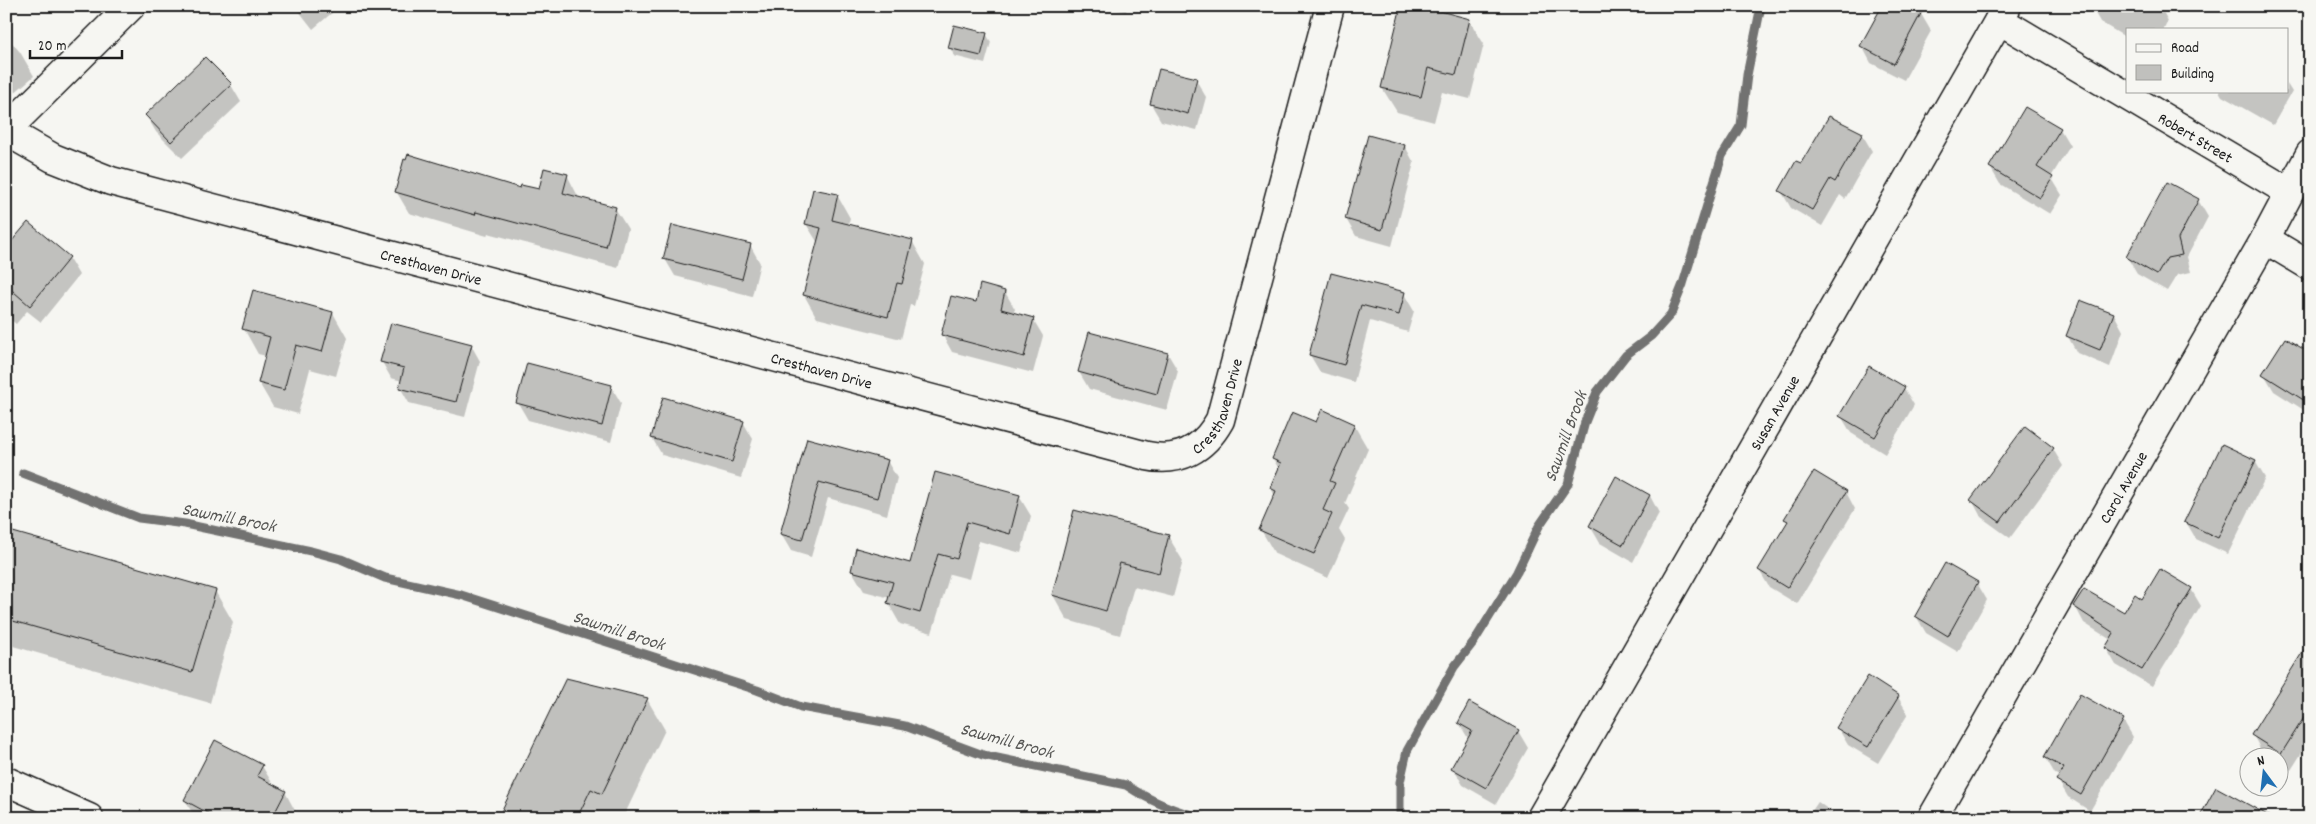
<svg xmlns="http://www.w3.org/2000/svg" width="2316" height="824" font-family="Dekko,sans-serif">
<rect width="100%" height="100%" fill="#f6f6f2"/>
<filter id="ink" filterUnits="userSpaceOnUse"><feTurbulence type="fractalNoise" baseFrequency=".02" numOctaves="2"/><feDisplacementMap in="SourceGraphic" scale="10" xChannelSelector="R" yChannelSelector="G"/><feConvolveMatrix kernelMatrix="1 2 1 2 8 2 1 2 1" color-interpolation-filters="sRGB"/></filter>
<g filter="url(#ink)">
<g fill="#0003">
<polygon points="295,6 340,6 313,29"/>
<polygon points="1105,6 1127,6 1126,12"/>
<polygon points="1907,6 1921,14 1931,31 1904,80 1871,63 1862,46"/>
<polygon points="2091,6 2160,6 2168,21 2164,29 2127,29 2127,38 2100,22"/>
<polygon points="1469,20 1484,44 1470,99 1442,92 1434,122 1397,112 1382,88"/>
<polygon points="986,34 991,42 985,64 954,56 950,47"/>
<polygon points="6,36 20,52 34,76 6,100"/>
<polygon points="1196,80 1206,97 1197,130 1161,121 1151,104"/>
<polygon points="2287,84 2292,92 2273,125 2222,96 2219,91 2287,91"/>
<polygon points="231,85 241,102 182,158 156,132 146,115"/>
<polygon points="2060,129 2070,146 2051,177 2062,195 2050,214 2000,184 1990,167"/>
<polygon points="1862,134 1872,151 1845,199 1840,195 1822,226 1791,208 1781,191 1801,165"/>
<polygon points="1405,146 1414,163 1392,246 1356,236 1346,219"/>
<polygon points="567,175 579,198 615,208 628,229 618,268 488,233 487,236 409,213 396,191 540,191"/>
<polygon points="837,195 850,218 848,225 912,241 925,264 914,306 910,305 901,339 817,318 804,295 818,243 806,224"/>
<polygon points="2198,200 2208,217 2187,257 2191,272 2177,275 2167,291 2137,274 2127,257"/>
<polygon points="28,224 69,258 79,275 41,322 27,311 16,324 6,316 6,250"/>
<polygon points="750,245 760,263 752,296 675,276 665,259"/>
<polygon points="1332,274 1404,294 1414,311 1408,332 1370,321 1354,382 1320,372 1310,355"/>
<polygon points="1005,292 1015,309 1013,314 1033,319 1043,336 1033,373 952,352 942,334 977,303"/>
<polygon points="2080,301 2114,314 2123,331 2110,367 2077,353 2067,335"/>
<polygon points="333,313 347,338 336,376 310,369 298,414 273,407 259,383 266,356 258,354 244,329"/>
<polygon points="471,345 480,361 465,417 409,403 400,387 402,381 391,378 382,362"/>
<polygon points="1168,354 1178,371 1167,410 1089,389 1079,372"/>
<polygon points="2310,355 2310,414 2274,391 2264,374"/>
<polygon points="611,386 621,403 611,442 528,420 518,403"/>
<polygon points="1904,388 1914,405 1885,454 1851,433 1841,416"/>
<polygon points="743,422 753,439 741,478 662,455 652,438"/>
<polygon points="1354,425 1368,449 1345,503 1349,509 1339,530 1345,540 1328,578 1275,554 1261,530 1275,496 1271,488 1279,469 1273,459"/>
<polygon points="808,439 887,461 897,478 887,515 828,498 811,557 791,551 781,534"/>
<polygon points="2053,449 2063,466 2010,538 1981,517 1972,500"/>
<polygon points="2255,461 2265,478 2228,554 2196,539 2186,522"/>
<polygon points="936,473 1019,496 1031,516 1021,553 979,541 969,579 950,574 932,633 900,624 888,603 890,598 864,591 852,571 911,564"/>
<polygon points="1846,492 1855,509 1797,604 1769,587 1759,570 1788,523 1786,519"/>
<polygon points="1650,496 1659,513 1633,562 1600,543 1590,526"/>
<polygon points="6,531 215,591 233,622 210,703 6,644"/>
<polygon points="1168,536 1183,561 1173,597 1134,587 1120,635 1067,620 1053,595"/>
<polygon points="1977,583 1987,600 1958,652 1926,633 1916,616"/>
<polygon points="2191,589 2201,606 2152,686 2116,665 2106,648 2111,640 2084,623 2075,606 2125,614 2143,601"/>
<polygon points="2310,668 2310,740 2291,770 2278,762 2278,756 2270,756 2262,752 2253,735"/>
<polygon points="1898,697 1908,714 1878,763 1848,745 1838,728"/>
<polygon points="647,699 665,730 623,818 500,818"/>
<polygon points="2123,720 2133,737 2090,811 2068,797 2058,780 2060,776 2055,774 2045,757"/>
<polygon points="1459,723 1518,731 1528,748 1496,804 1463,785 1453,768 1469,740"/>
<polygon points="262,766 274,786 285,792 299,818 195,818 185,800"/>
<polygon points="1818,802 1840,818 1807,818"/>
</g>
<g fill="none" stroke-linecap="round" stroke-linejoin="round">
<g stroke="#727271" stroke-width="9">
<path d="M23 473 139 518 185 524 311 551 341 559 385 578 461 595 757 690 801 707 905 726 983 755 1126 785C1150 801 1176 812 1204 818"/>
<polyline points="1400,818 1400,782 1407,751 1454,667 1475,640 1517,572 1539,526 1568,484 1585,422 1597,392 1626,355 1651,336 1671,314 1683,284 1722,156 1741,125 1747,75 1761,6"/>
</g>
</g>
<g fill="#c0c0bd" stroke="#1c1c1c">
<polygon points="1401,6 1421,6 1470,19 1456,75 1428,68 1421,97 1381,88"/>
<polygon points="1882,6 1925,6 1894,64 1860,46"/>
<polygon points="954,25 987,33 981,56 948,48"/>
<polygon points="205,57 232,84 171,142 145,115"/>
<polygon points="1159,69 1197,78 1188,114 1150,104"/>
<polygon points="2025,107 2061,128 2037,167 2053,177 2040,198 1989,167"/>
<polygon points="1829,116 1863,133 1835,182 1830,179 1812,210 1779,191 1796,161 1801,163"/>
<polygon points="1368,135 1405,145 1382,230 1345,219"/>
<polygon points="408,154 520,188 521,185 539,189 544,168 568,174 563,193 616,207 606,247 476,212 475,215 395,192 404,159 406,160"/>
<polygon points="2167,182 2199,199 2178,239 2182,255 2167,258 2157,275 2126,257"/>
<polygon points="813,189 838,194 832,220 913,240 902,284 897,283 888,317 803,295 821,228 805,224"/>
<polygon points="28,222 70,257 30,306 6,285 6,248"/>
<polygon points="672,225 751,244 742,279 663,259"/>
<polygon points="1331,273 1405,292 1399,315 1361,305 1344,365 1309,355"/>
<polygon points="980,284 1005,291 1001,309 1034,318 1024,357 941,335 951,296 976,302"/>
<polygon points="253,290 333,312 322,352 296,345 284,390 258,383 270,337 242,329"/>
<polygon points="2080,300 2114,313 2100,350 2066,336"/>
<polygon points="391,323 472,344 456,402 399,388 404,368 380,362"/>
<polygon points="1089,332 1168,353 1157,394 1078,372"/>
<polygon points="2285,338 2310,353 2310,404 2262,374"/>
<polygon points="527,363 612,385 602,426 516,403"/>
<polygon points="1869,366 1905,387 1875,437 1839,416"/>
<polygon points="663,397 744,421 732,462 651,438"/>
<polygon points="1322,409 1355,424 1330,481 1335,483 1323,510 1332,514 1314,554 1259,530 1276,491 1270,488 1281,463 1272,459 1292,412 1316,422"/>
<polygon points="2025,426 2054,448 2000,522 1970,500"/>
<polygon points="807,438 888,460 877,498 819,482 802,540 780,534"/>
<polygon points="2222,444 2256,460 2218,538 2184,522"/>
<polygon points="1814,471 1847,491 1787,588 1758,570 1788,521 1784,519"/>
<polygon points="935,472 1020,495 1010,534 967,522 957,559 938,554 920,613 887,603 893,582 851,571 856,548 910,563"/>
<polygon points="1616,476 1650,495 1623,545 1589,526"/>
<polygon points="1074,510 1169,535 1159,573 1120,563 1106,611 1052,595"/>
<polygon points="6,530 216,590 192,672 6,619"/>
<polygon points="1945,563 1978,582 1948,636 1915,616"/>
<polygon points="2160,569 2192,588 2142,670 2105,648 2114,633 2073,606 2084,589 2124,612 2135,594 2142,599"/>
<polygon points="2310,640 2310,708 2281,754 2251,735"/>
<polygon points="1868,676 1899,696 1868,747 1836,728"/>
<polygon points="566,678 648,698 602,794 591,789 577,818 498,818"/>
<polygon points="2080,694 2124,719 2081,795 2056,780 2064,768 2044,757"/>
<polygon points="1469,702 1519,730 1486,788 1451,768 1472,731 1458,723"/>
<polygon points="215,740 263,765 257,776 286,791 272,818 217,818 184,800"/>
<polygon points="2216,787 2273,818 2199,818"/>
</g>
<g fill="none" stroke-linecap="round" stroke-linejoin="round">
<defs>
<g id="street">
<path id="s1" d="M1999 20 2289 192"/>
<path id="s2" d="M6 131 53 158 111 181 1147 456C1179 463 1204 449 1220 420L1330 6"/>
<polyline points="2265,239 2310,266"/>
<polyline points="6,781 89,818"/>
<path id="s3" d="M1541 818 2007 6"/>
<path id="s4" d="M1932 818 2265 239 2310 154"/>
</g>
<polyline id="secondary" points="6,130 131,6"/>
</defs>
<use href="#street" stroke="#1c1c1c" stroke-width="31"/>
<use href="#secondary" stroke="#1c1c1c" stroke-width="31"/>
<use href="#street" stroke="#f6f6f2" stroke-width="28"/>
<use href="#secondary" stroke="#f6f6f2" stroke-width="28"/>
</g>
</g>
<g text-anchor="middle" stroke-width="5" stroke-linejoin="round" paint-order="stroke">
<g font-size="16" fill="#1c1c1c" stroke="#f6f6f2">
<text dy="6" stroke="none"><textPath href="#s1" startOffset="229">Robert Street</textPath></text>
<text dy="6" stroke="none"><textPath href="#s2" startOffset="448">Cresthaven Drive</textPath></text>
<text dy="6" stroke="none"><textPath href="#s2" startOffset="852">Cresthaven Drive</textPath></text>
<text dy="6" stroke="none"><textPath href="#s2" startOffset="1288">Cresthaven Drive</textPath></text>
<text dy="6" stroke="none"><textPath href="#s3" startOffset="468">Susan Avenue</textPath></text>
<text dy="6" stroke="none"><textPath href="#s4" startOffset="382">Carol Avenue</textPath></text>
</g>
<g font-size="18" font-style="italic" fill="#565654" stroke="#f6f6f2">
<text transform="translate(1565 436) rotate(-70)" y="6">Sawmill Brook</text>
<text transform="translate(229 517) rotate(11)" y="6">Sawmill Brook</text>
<text transform="translate(619 630) rotate(18)" y="6">Sawmill Brook</text>
<text transform="translate(1007 740) rotate(15)" y="6">Sawmill Brook</text>
</g>
</g>
<rect width="2316" height="824" fill="none" stroke="#f6f6f2" stroke-width="25"/>
<rect x="12" y="12" width="2291" height="799" fill="none" stroke="#1c1c1c" stroke-width="2" filter="url(#ink)"/>
<rect x="2126" y="28" width="162" height="65" fill="#f6f6f2" stroke="#9f9f9c"/>
<rect x="2136" y="44" width="25" height="8" fill="#f6f6f2" stroke="#9f9f9c"/>
<text x="2171" y="52" font-size="15" fill="#1c1c1c">Road</text>
<rect x="2136" y="65" width="25" height="15" fill="#c0c0bd" stroke="#9f9f9c"/>
<text x="2171" y="78" font-size="15" fill="#1c1c1c">Building</text>
<g transform="translate(2264 772) rotate(345)"><circle r="24" fill="#f6f6f2" stroke="#9f9f9c"/>
<path d="M0-4L9 19L0 12L-9 19Z" fill="#1f6fb2"/>
<text y="-8" font-size="14" font-weight="bold" text-anchor="middle" fill="#1c1c1c">N</text>
</g>
<path d="M30 50v8h92v-8" fill="none" stroke="#1c1c1c" stroke-width="2.5"/>
<text x="38" y="50" font-size="15" fill="#1c1c1c" stroke="#f6f6f2" stroke-width="4" paint-order="stroke">20 m</text>
</svg>
